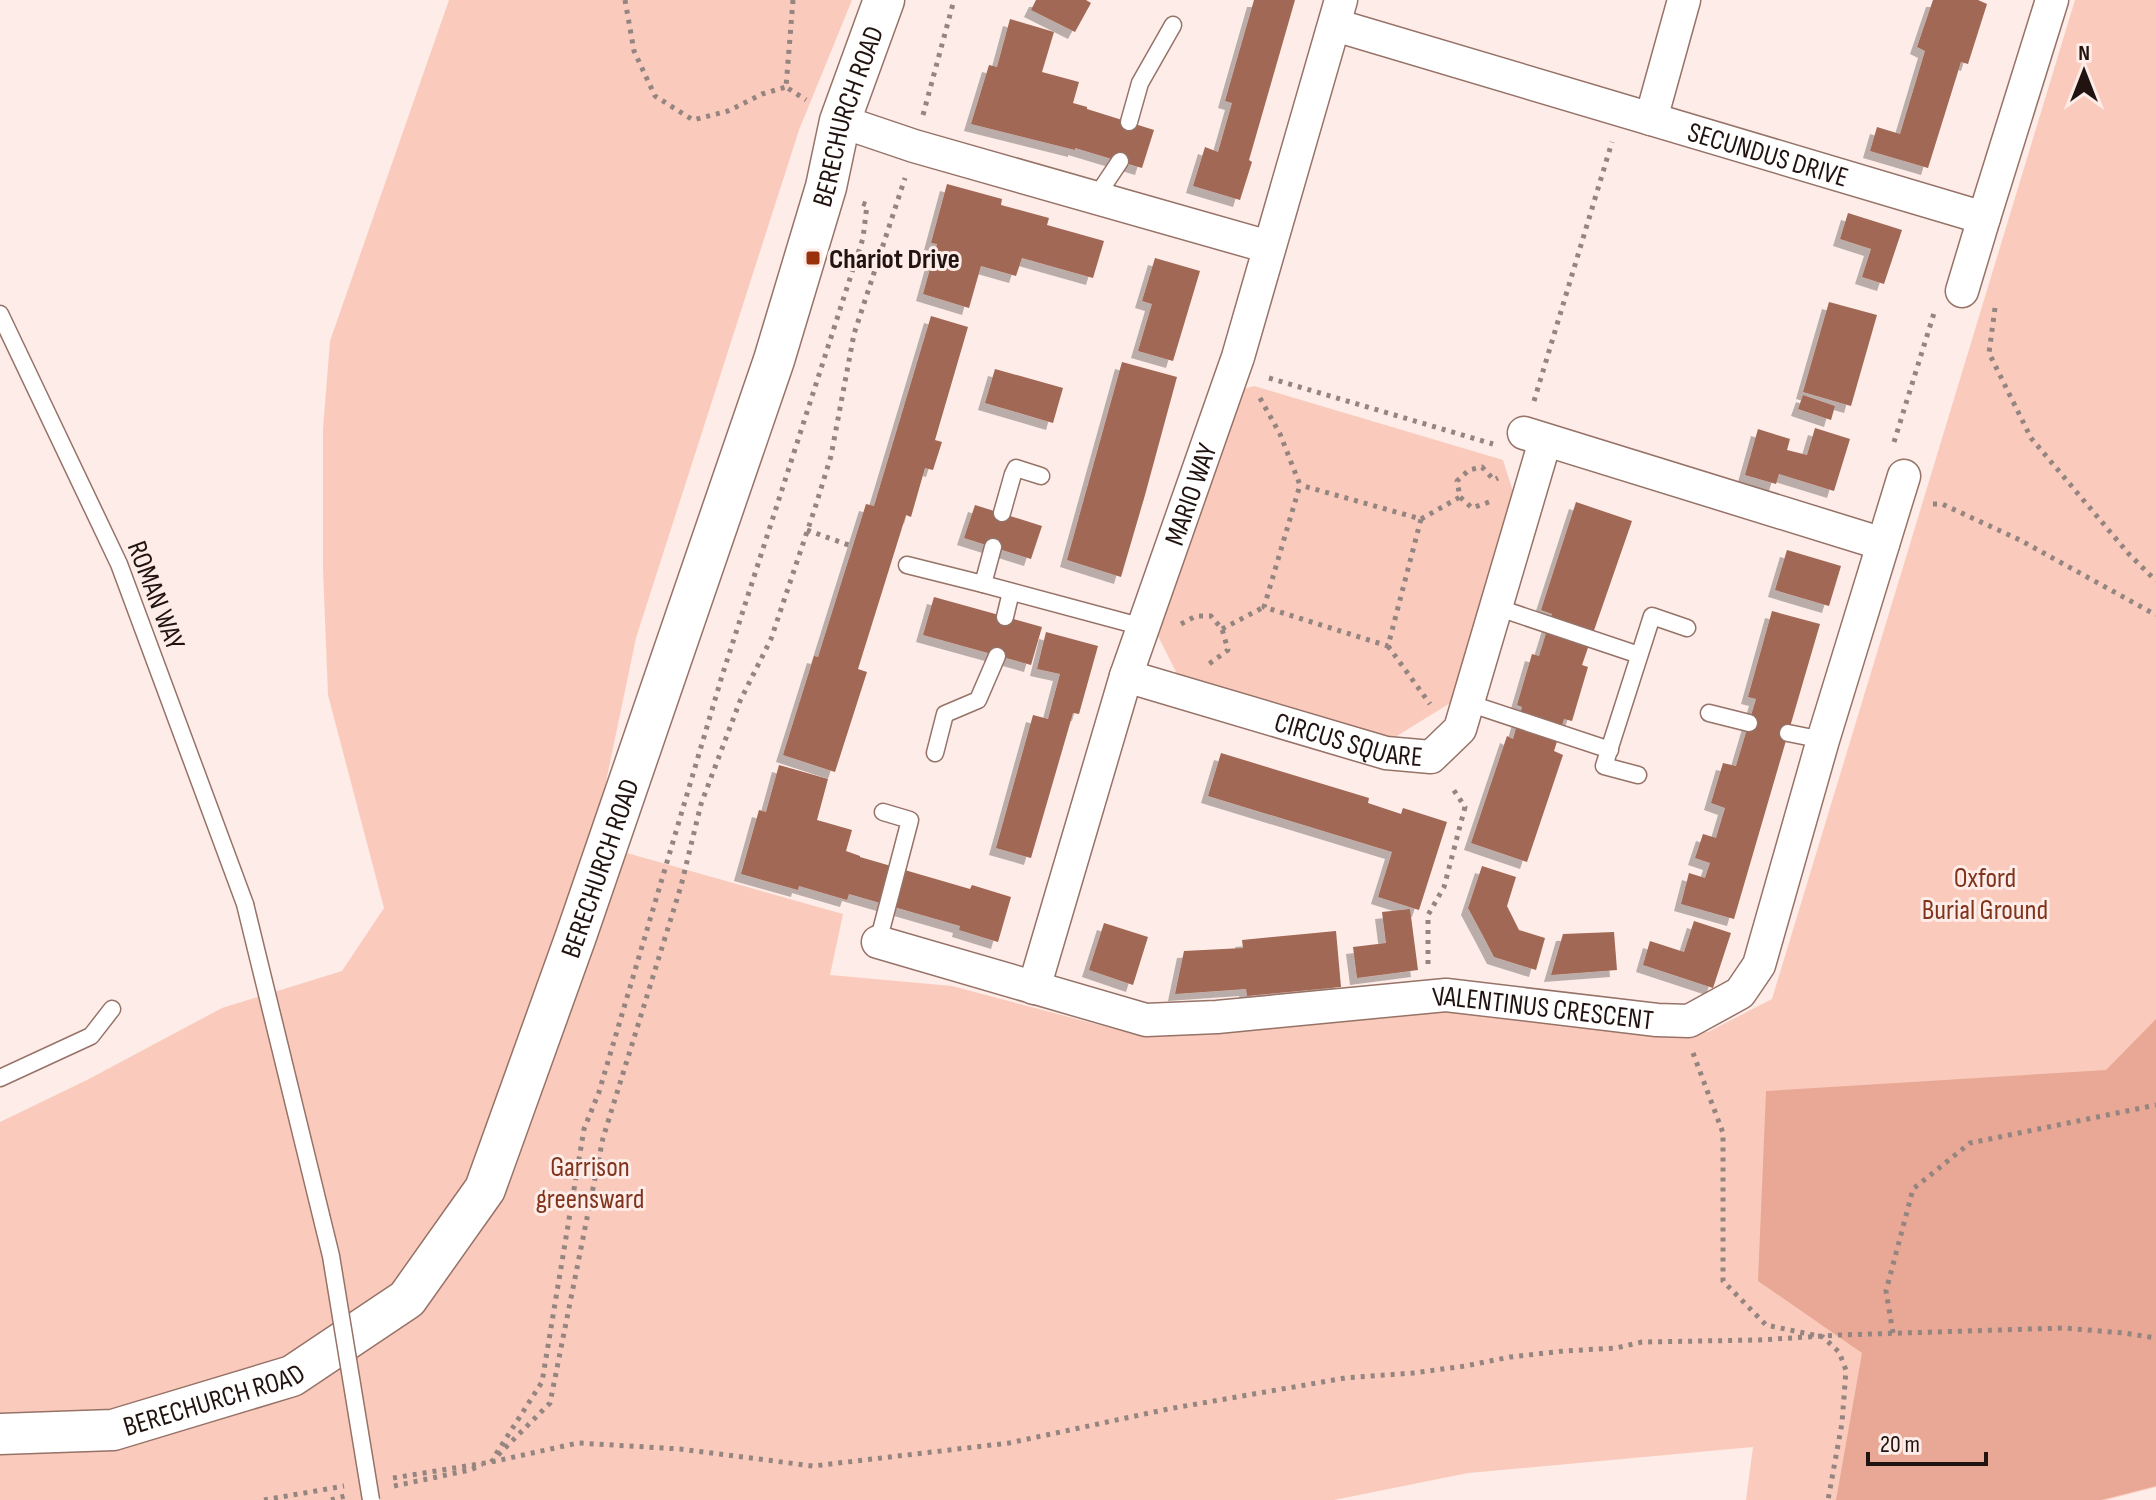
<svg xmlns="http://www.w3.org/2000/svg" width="2156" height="1500" font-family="'Sofia Sans Condensed',sans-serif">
<defs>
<filter id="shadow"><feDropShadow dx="-7" dy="7" stdDeviation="0" flood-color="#0004"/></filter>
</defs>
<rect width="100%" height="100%" fill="#fdece7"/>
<g fill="#facbbc">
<polygon points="449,0 852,0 799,130 636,638 603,796 588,842 843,914 830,975 952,986 1137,1035 1311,1025 1442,1009 1658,1034 1708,1032 1772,999 2075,0 2156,0 2156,1487 2106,1500 1746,1500 1753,1447 1468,1473 1334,1500 0,1500 0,1122 87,1080 222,1008 342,971 384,908 328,695 323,568 323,429 330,341"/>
<polygon points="1254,386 1503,460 1514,495 1455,700 1384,744 1181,682 1154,628 1220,396"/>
</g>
<polygon fill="#e8a895" points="2156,1019 2156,1486 2101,1500 1836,1500 1862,1353 1758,1281 1766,1091 2106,1070"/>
<g fill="#a16755" filter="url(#shadow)">
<polygon points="1036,0 1086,0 1091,3 1075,32 1031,10"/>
<polygon points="1254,0 1295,0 1249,160 1252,162 1240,200 1193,186 1205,147 1218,152 1232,103 1225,101"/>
<polygon points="1933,0 1978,0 1987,4 1968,64 1961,62 1928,168 1870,151 1877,127 1900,134 1925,51 1917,47"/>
<polygon points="1010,19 1054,32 1042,72 1079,82 1073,103 1087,107 1087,109 1154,130 1142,168 1075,148 1075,150 971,124 989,65 997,67"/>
<polygon points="947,184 1002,199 1001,205 1049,218 1047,225 1104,241 1093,278 1022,258 1016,276 981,266 969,308 923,294 937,244 931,243"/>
<polygon points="1848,213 1902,230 1884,284 1862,277 1871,249 1840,239"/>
<polygon points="1155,258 1200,271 1173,361 1138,351 1152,304 1142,301"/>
<polygon points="1829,302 1877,315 1851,406 1803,392"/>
<polygon points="931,316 968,327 935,440 942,442 933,470 925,468 911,517 906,515 858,669 867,672 835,772 783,755 814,656 818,657 866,504 874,506"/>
<polygon points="1122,362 1177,377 1145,495 1121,577 1067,560"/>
<polygon points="995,369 1063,388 1053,423 985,403"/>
<polygon points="1803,395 1835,406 1831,420 1798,409"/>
<polygon points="1815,428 1850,439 1834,491 1779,474 1776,484 1745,475 1758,429 1790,439 1787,450 1807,455"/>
<polygon points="1576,502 1632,521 1582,665 1588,667 1572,721 1564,719 1554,751 1563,755 1527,862 1471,843 1507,736 1513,739 1522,707 1517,705 1532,654 1539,656 1552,614 1541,610"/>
<polygon points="975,505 1042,526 1031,559 964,538"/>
<polygon points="1787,550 1841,566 1829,606 1775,590"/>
<polygon points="934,597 1042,627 1031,665 923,635"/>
<polygon points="1772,611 1820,624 1734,919 1681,904 1689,873 1705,878 1710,863 1695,858 1703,834 1716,838 1725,808 1711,803 1723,763 1736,766 1756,699 1748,697"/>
<polygon points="1046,632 1098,646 1079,714 1073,713 1031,858 996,848 1033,715 1048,719 1060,674 1037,669"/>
<polygon points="1221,753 1369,798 1368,803 1401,814 1403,808 1447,822 1419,910 1378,897 1392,852 1208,796"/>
<polygon points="779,765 828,779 817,820 852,830 846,851 860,856 860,857 970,889 972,885 1011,897 998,942 959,930 960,926 849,894 847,900 799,886 798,890 741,874 759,810 766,812"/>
<polygon points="1482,866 1516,877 1507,906 1519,930 1545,938 1536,970 1494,957 1482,934 1468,908"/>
<polygon points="1410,909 1418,970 1357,978 1353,947 1386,943 1382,912"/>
<polygon points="1694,921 1731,933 1713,988 1643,965 1650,941 1684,952"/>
<polygon points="1104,923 1148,937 1133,985 1089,970"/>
<polygon points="1336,931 1341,987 1247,996 1246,989 1175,994 1184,951 1243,948 1242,940"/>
<polygon points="1614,932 1617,970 1551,975 1563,934"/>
</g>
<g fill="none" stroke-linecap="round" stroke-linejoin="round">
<defs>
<g id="service">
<polyline points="1129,122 1140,83 1173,25"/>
<polyline points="1096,197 1120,161"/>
<polyline points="0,314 119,564 245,904"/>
<polyline points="1002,513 1013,474 1016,468 1041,476"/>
<polyline points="993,547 983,584 1143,627"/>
<polyline points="907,565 983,584"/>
<polyline points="1496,607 1639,655"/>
<polyline points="1005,617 1011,592"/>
<polyline points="1468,703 1610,750"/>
<polyline points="1709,713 1749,723"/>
<polyline points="1788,733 1823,740"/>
<polyline points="935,753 945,714 978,700 997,656"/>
<polyline points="1638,775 1604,766 1652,616 1687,628"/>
<polyline points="878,942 910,820 883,812"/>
<polyline points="0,1078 91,1036 112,1009"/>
</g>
<g id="minor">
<path id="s1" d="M1335 25 1984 218 2052 0"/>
<polyline points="1651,119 1684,0"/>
<polyline points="840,121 914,146 1269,247"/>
<polyline points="1962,291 1984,218"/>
<polyline points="1524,433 1883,544"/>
<path id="s2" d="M1126 676 1386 753 1431 757 1460 729 1545 441"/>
<path id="s3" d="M878 942 1146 1020 1217 1017 1446 995 1657 1020 1689 1021 1740 993 1759 965 1823 740 1904 476"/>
<path id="s4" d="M1034 988 1126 676 1238 357 1341 0"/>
</g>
<g id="tertiary">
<path id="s5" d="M0 1434 113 1430 292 1376 407 1299 485 1189 576 936 774 360 826 187 840 121 884 0"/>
</g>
</defs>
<use href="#service" stroke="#967267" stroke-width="19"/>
<use href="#minor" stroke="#967267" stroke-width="35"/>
<use href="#tertiary" stroke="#967267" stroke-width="43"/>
<g stroke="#948580" stroke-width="5" stroke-dasharray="4 6" stroke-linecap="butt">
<polyline points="625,0 634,51 655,96 693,120 728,111 762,94 786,87"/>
<polyline points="793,0 786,87 806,100"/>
<polyline points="923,115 954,0"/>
<polyline points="1995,308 1989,353 2031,438 2128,553 2156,581"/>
<polyline points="1269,378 1493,444"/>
<polyline points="1260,398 1280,434 1300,485 1264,607 1388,646 1421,519 1300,485"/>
<polyline points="1534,401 1612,142"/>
<polyline points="1894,442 1935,310"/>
<polyline points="1489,502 1472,508 1460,497 1457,481 1469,470 1482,467 1494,480 1498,478"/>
<polyline points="1933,504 1942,504 2020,540 2156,615"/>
<polyline points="1421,519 1460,497"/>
<polyline points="807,530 854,547"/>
<polyline points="1181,624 1196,616 1211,616 1222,629 1228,650 1209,664"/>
<polyline points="1222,629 1264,607"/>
<polyline points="1388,646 1430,704"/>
<polyline points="1428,964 1428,915 1444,887 1465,807 1451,786"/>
<polyline points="1693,1053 1723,1133 1723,1281 1766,1325 1823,1337 1839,1352 1846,1370 1842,1423 1828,1500"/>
<polyline points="1893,1333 1886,1291 1913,1189 1970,1143 2156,1105"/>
<polyline points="496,1454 542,1382 584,1129 599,1092 722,676 863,238 867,205 862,203"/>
<polyline points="491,1462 550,1403 603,1138 681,886 701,804 740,701 771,639 815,508 831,456 854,334 905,178"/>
<polyline points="393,1478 491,1462 578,1443 680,1449 813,1466 1009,1443 1168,1409 1345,1378 1413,1373 1465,1366 1510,1357 1564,1351 1616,1348 1642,1342 1759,1340 1838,1335 2064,1328 2124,1333 2156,1338"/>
<polyline points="394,1486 470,1470 482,1465"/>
<polyline points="264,1500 344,1486"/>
<polyline points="331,1500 345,1496"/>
</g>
<use href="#service" stroke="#fff" stroke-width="16"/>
<use href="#minor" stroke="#fff" stroke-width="32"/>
<use href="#tertiary" stroke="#fff" stroke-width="40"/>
<defs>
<polyline id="service-bridge" points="245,904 331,1256 371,1500"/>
</defs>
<use href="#service-bridge" stroke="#967267" stroke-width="19" stroke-linecap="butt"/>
<use href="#service-bridge" stroke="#fff" stroke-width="16"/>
</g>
<rect fill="#98310c" stroke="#fdece7" stroke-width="3" x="805" y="250" width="16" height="16" rx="4"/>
<g text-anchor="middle" stroke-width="6" stroke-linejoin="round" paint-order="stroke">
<g font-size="28" fill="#21130f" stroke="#fdece7">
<text dy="10" stroke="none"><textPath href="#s5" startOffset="1706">BERECHURCH ROAD</textPath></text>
<text dy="10" stroke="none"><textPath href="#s1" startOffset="452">SECUNDUS DRIVE</textPath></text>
<text dy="10" stroke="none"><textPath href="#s4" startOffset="518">MARIO WAY</textPath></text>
<text transform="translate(157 595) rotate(69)" y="10">ROMAN WAY</text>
<text dy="10" stroke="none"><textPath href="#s2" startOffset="232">CIRCUS SQUARE</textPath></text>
<text dy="10" stroke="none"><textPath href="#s5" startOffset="914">BERECHURCH ROAD</textPath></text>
<text dy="10" stroke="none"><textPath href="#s3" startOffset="678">VALENTINUS CRESCENT</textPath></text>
<text dy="10" stroke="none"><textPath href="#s5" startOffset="218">BERECHURCH ROAD</textPath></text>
</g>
<g font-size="28" font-weight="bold" fill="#21130f" stroke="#fdece7" text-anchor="start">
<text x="829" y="268">Chariot Drive</text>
</g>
<g font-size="28" fill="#80341d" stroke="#fdece7">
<text x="1985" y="887">Oxford<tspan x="1985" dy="32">Burial Ground</tspan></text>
<text x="590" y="1176">Garrison<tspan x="590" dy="32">greensward</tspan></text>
</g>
</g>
<g transform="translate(2084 72)" stroke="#fdece7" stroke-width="6" paint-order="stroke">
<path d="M0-6L14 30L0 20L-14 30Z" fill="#21130f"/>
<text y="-12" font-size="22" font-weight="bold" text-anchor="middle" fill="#21130f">N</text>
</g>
<path d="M1868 1452v12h118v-12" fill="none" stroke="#21130f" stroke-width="4"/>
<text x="1880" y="1452" font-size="24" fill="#21130f" stroke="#fdece7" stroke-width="6" paint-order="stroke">20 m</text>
</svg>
